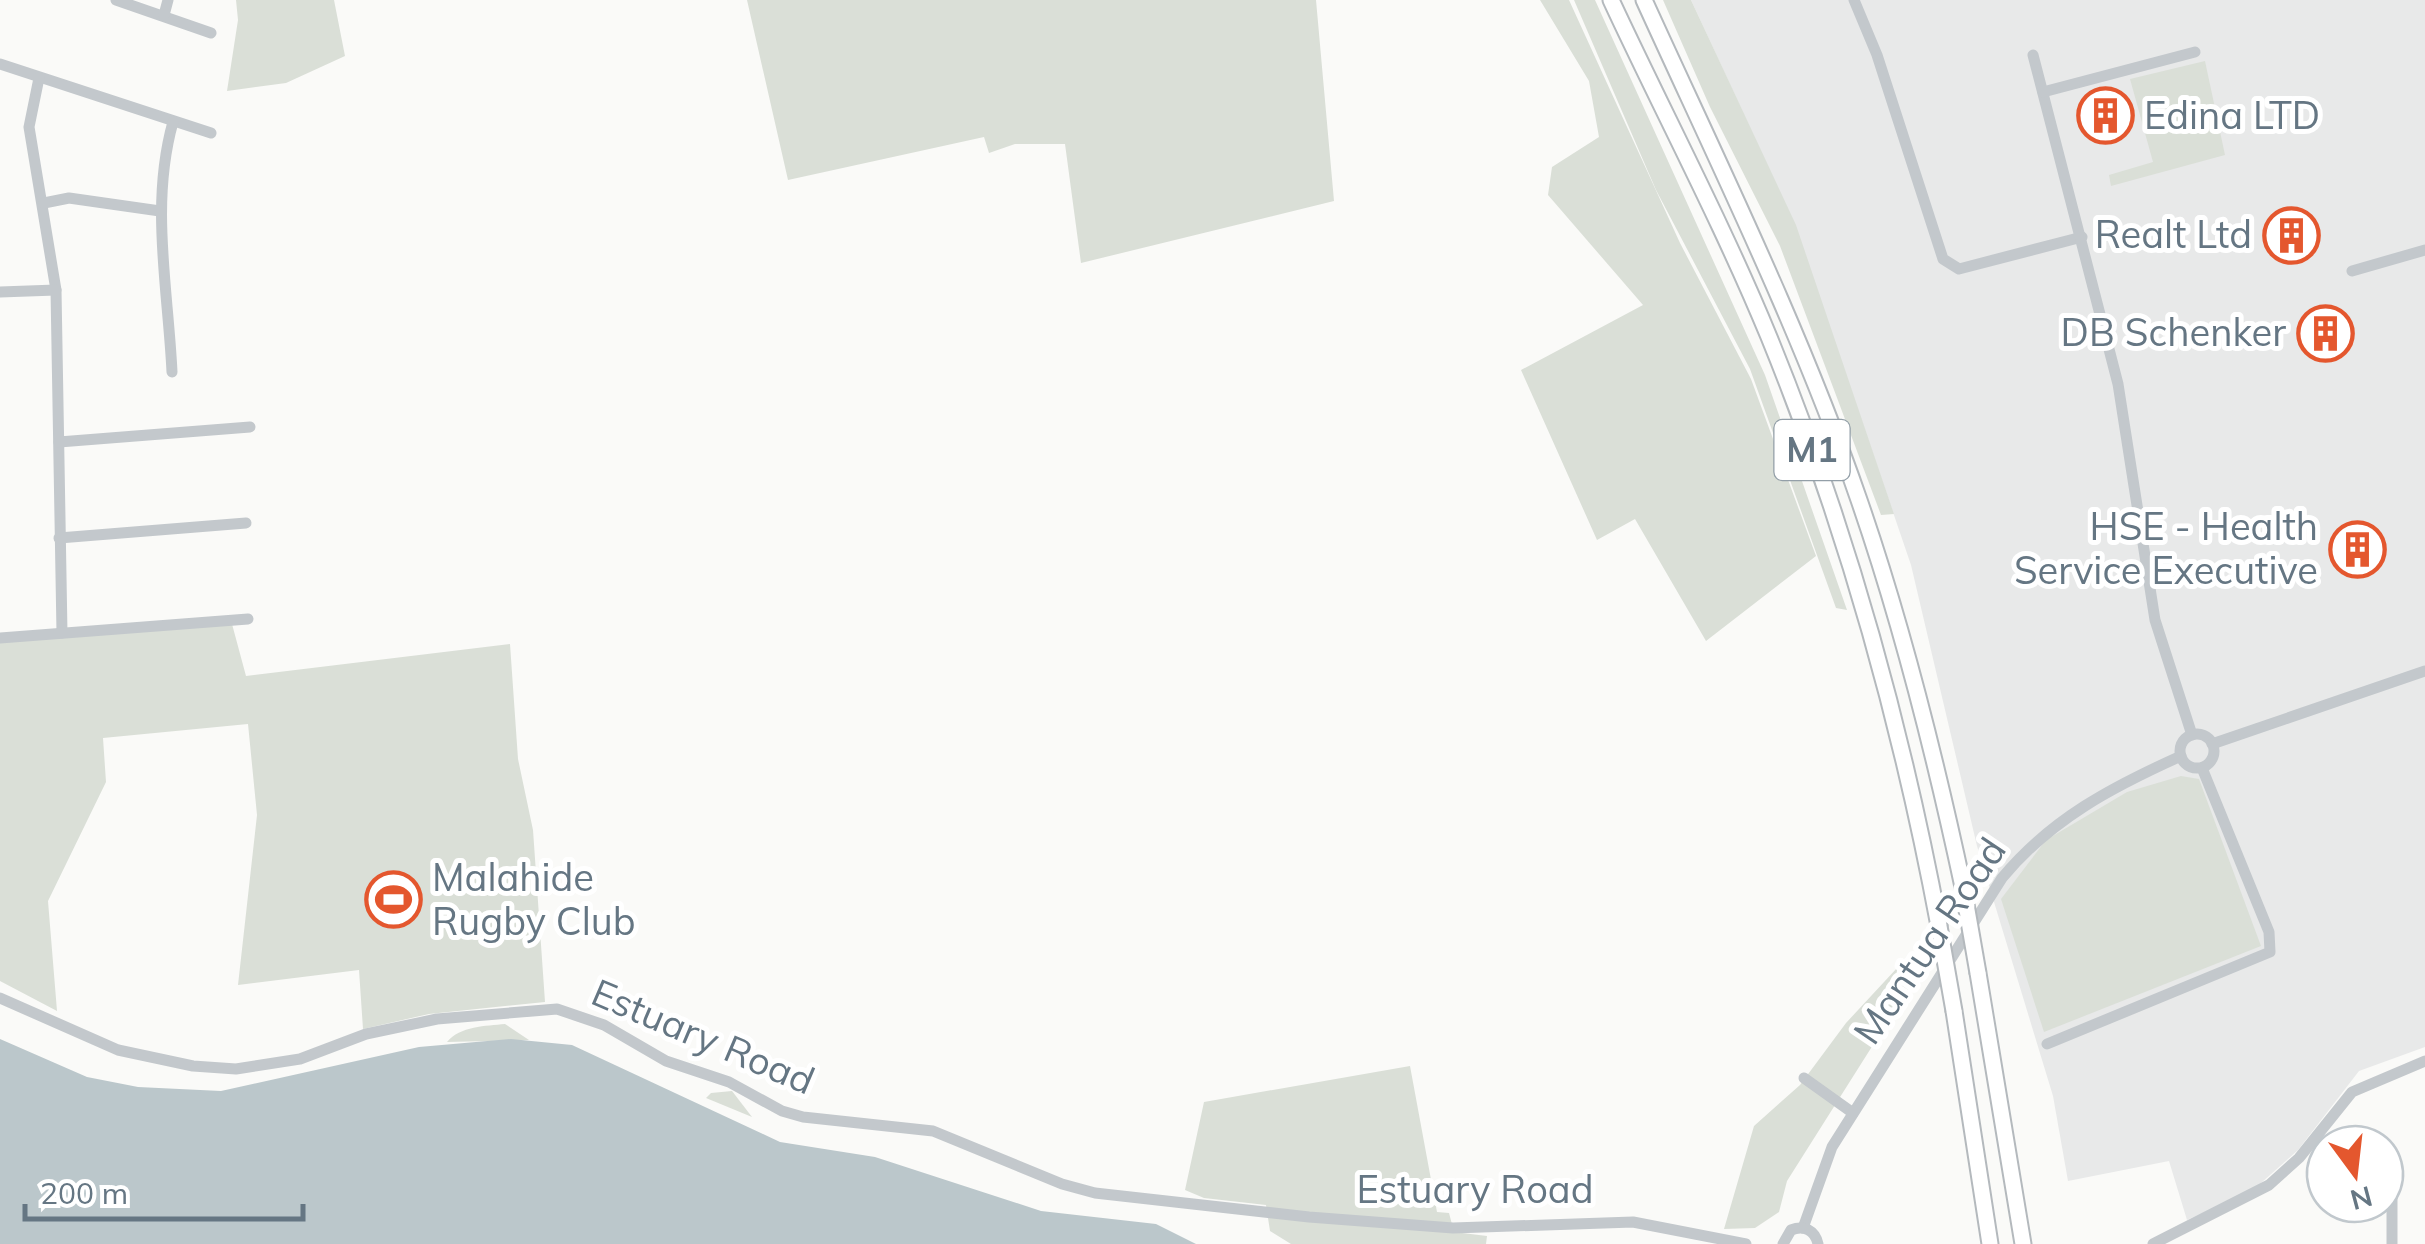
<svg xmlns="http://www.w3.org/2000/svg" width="2425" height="1244" font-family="Mulish,sans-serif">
<rect width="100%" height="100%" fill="#fafaf8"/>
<polygon fill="#e8e9e9" points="1691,0 2425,0 2425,1047 2359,1071 2298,1150 2252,1191 2187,1220 2169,1161 2068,1181 2053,1096 1977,846 1911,565 1795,225"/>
<g fill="#dadfd7">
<polygon points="236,0 334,0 345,56 286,83 227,91 238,20"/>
<polygon points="747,0 1316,0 1334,201 1081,263 1065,144 1015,144 989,153 984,137 788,180"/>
<polygon points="1540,0 1569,0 1680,243 1751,379 1816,556 1706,641 1635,519 1597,540 1521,370 1643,305 1548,195 1552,167 1599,137 1589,81"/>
<polygon points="1574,0 1595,0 1765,375 1847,610 1836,608 1750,369 1656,190"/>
<polygon points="1663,0 1691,0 1796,225 1894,514 1881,515 1780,246 1710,107"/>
<polygon points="2205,61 2225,155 2111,186 2109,175 2153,162 2130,79"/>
<polygon points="232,624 246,676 510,644 518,759 533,830 545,1002 429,1014 363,1029 359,970 238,985 257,815 248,724 103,738 106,782 48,901 57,1011 0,981 0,641"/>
<polygon points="2181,776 2199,779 2261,946 2044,1032 2001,899 2046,840 2127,792"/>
<polygon points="1897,968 1909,988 1787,1181 1779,1212 1755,1228 1724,1229 1754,1126 1800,1085 1846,1023"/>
<path d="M505 1024 529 1040 447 1042C460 1026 486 1026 505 1024Z"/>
<polygon points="1410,1066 1437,1212 1449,1213 1454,1232 1487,1236 1486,1244 1291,1244 1270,1231 1266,1205 1204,1198 1185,1190 1204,1102"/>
<polygon points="732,1091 752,1117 706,1098 711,1093"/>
</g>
<polygon fill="#bbc7cb" points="0,1039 87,1077 138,1087 221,1091 419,1047 511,1039 572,1045 780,1142 875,1157 1041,1211 1156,1224 1196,1244 0,1244"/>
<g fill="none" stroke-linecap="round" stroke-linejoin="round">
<defs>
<g id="highway">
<path d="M1611 0C1663 112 1722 223 1769 337 1847 528 1901 723 1939 926"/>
<path d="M1644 0C1719 165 1800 329 1859 500 1903 627 1935 756 1963 887"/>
<polyline points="1978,973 2023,1244"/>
<polyline points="1954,1011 1990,1244"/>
</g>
</defs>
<use href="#highway" stroke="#b4b9bd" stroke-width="19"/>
<g stroke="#c3c8cc" stroke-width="11">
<polyline points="116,0 211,33"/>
<polyline points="1854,0 1877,55 1943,259 1959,269 2082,237"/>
<polyline points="164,15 168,0"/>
<polyline points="2033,55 2118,384 2155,620 2192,735"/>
<polyline points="0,64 211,133"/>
<polyline points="39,78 29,127 56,290 62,633"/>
<polyline points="2043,92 2195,52"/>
<polyline points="44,203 69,198 160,211"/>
<polyline points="2352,271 2425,250"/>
<polyline points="0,292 56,290"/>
<path d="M172 372C168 288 150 204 173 122"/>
<polyline points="59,442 250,427"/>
<polyline points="59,538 246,523"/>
<polyline points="0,638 248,619"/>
<circle cx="2197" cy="751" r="17"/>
<polyline points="2212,744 2425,671"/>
<polyline points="0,998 118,1050 193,1066 236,1069 300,1059 366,1034 437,1019 557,1009 604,1025 666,1061 729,1082 782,1111 803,1117 933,1131 1062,1184 1095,1193 1309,1217 1453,1228 1633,1222 1746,1244"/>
<polyline points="2047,1044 2270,952 2269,932 2202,768"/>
<polyline points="1804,1078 1853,1113"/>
<path d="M1803 1228 1832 1147 2002 878C2051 819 2112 787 2181 756"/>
<path d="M1783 1244 1791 1230C1804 1225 1815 1230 1818 1244"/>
<polyline points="2153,1244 2269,1185 2299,1158 2352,1092 2425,1061"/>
<polyline points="2392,1244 2392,1184"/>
</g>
<use href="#highway" stroke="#fff" stroke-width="15"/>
<defs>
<g id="highway-bridge">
<polyline points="1963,887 1978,973"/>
<polyline points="1939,926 1954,1011"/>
</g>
</defs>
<use href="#highway-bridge" stroke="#b4b9bd" stroke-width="19" stroke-linecap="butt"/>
<use href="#highway-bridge" stroke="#fff" stroke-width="15"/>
</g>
<defs>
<symbol id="building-ring" viewBox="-11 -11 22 22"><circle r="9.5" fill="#fff" stroke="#e4572e" stroke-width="1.5"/><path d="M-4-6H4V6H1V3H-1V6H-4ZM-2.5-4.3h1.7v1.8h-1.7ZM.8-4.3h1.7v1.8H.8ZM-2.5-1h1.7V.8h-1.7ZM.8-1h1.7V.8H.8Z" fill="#e4572e"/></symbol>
<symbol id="stadium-ring" viewBox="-11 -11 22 22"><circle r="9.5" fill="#fff" stroke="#e4572e" stroke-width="1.5"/><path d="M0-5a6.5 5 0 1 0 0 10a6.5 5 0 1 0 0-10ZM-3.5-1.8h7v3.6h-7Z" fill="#e4572e"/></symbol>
</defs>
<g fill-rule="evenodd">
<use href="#building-ring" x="2074" y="84" width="63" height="63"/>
<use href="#building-ring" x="2260" y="204" width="63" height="63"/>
<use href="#building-ring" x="2294" y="302" width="63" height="63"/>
<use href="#building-ring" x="2326" y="518" width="63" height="63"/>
<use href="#stadium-ring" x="362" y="868" width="63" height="63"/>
</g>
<g text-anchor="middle" stroke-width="10" stroke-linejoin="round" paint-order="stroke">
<rect fill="#fff" stroke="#939fa8" stroke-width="2.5" x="1774.5" y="420" width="75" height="60" rx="8"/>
<g font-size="35" font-weight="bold" fill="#657683">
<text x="1812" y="462">M1</text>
</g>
<g font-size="38" fill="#657683" stroke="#fff" text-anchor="end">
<text x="2144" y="129" text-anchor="start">Edina LTD</text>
<text x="2252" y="248">Realt Ltd</text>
<text x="2286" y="346">DB Schenker</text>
<text x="2318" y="540">HSE - Health<tspan x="2318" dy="44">Service Executive</tspan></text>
<text x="432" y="891" text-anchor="start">Malahide<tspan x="432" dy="44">Rugby Club</tspan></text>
</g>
<g font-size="38" fill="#657683" stroke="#fff">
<text transform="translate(1930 941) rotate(-56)" y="13">Mantua Road</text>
<text transform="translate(703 1037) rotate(23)" y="13">Estuary Road</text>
<text x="1475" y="1203">Estuary Road</text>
</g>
</g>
<g transform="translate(2355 1174) rotate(165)"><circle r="48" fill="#ffffff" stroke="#c1c8cd" stroke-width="2.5"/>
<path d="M0-8L18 38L0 25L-18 38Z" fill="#e4572e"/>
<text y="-15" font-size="28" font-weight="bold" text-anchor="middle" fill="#657683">N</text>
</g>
<path d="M25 1204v15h278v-15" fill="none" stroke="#657683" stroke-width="5"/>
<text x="40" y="1204" font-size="30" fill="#657683" stroke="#ffffff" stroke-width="8" paint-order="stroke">200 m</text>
</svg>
